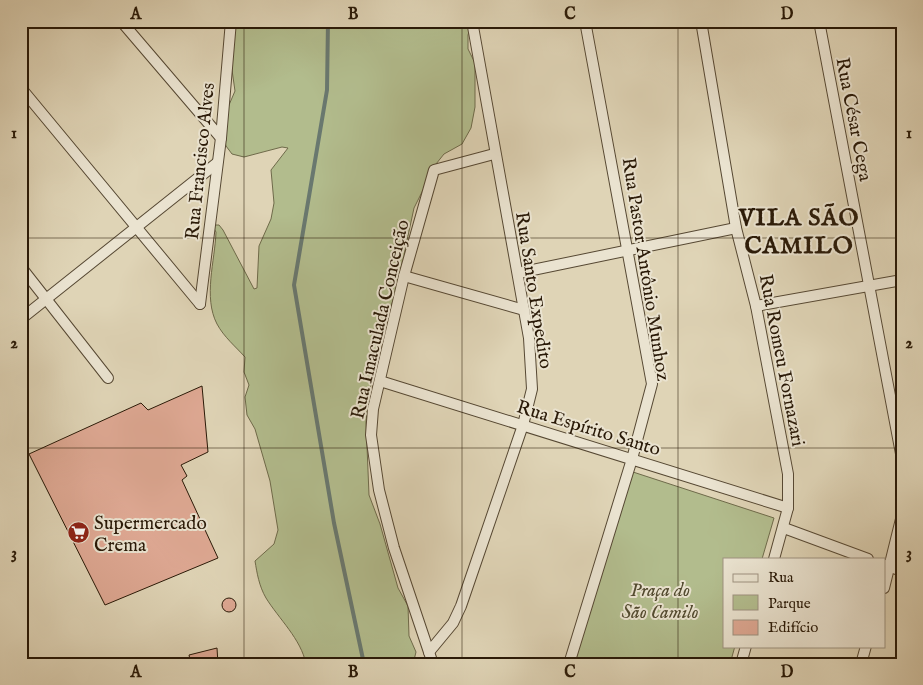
<svg xmlns="http://www.w3.org/2000/svg" width="923" height="685" font-family="'IM FELL English',serif">
<rect width="100%" height="100%" fill="#dfd4b6"/>
<filter id="stains"><feTurbulence type="fractalNoise" baseFrequency=".004" numOctaves="4"/><feColorMatrix values="0 0 0 0 .2 0 0 0 0 .09 0 0 0 0 .02 0 0 0 .5 -.17"/></filter>
<radialGradient id="worn" r=".72"><stop offset=".6" stop-color="#630" stop-opacity="0"/><stop offset="1" stop-color="#630" stop-opacity=".3"/></radialGradient>
<g fill="#b2bc8d" stroke="#6e6a4a">
<path d="M225 21H472L468 35V49L475 63V107L471 128 462 144 444 154 436 164 414 208 405 250 403 274 381 333 369 395 366 422 369 495 380 524 398 588 408 606 409 636 416 652 413 664H306C301 639 279 619 266 598 259 586 257 573 255 561L274 544 278 530 270 481 255 429 247 415 245 397 249 385 244 372 245 357C235 346 224 337 217 324 203 297 215 261 216 232L212 225H219L223 230 254 289 257 288 259 246 271 219 274 203 271 170 288 148 282 147 244 157 232 154 226 146 223 135V119L235 91Z"/>
<polygon points="633,472 774,518 762,559 724,559 724,646 735,646 730,664 572,664"/>
</g>
<g fill="none" stroke-linecap="round" stroke-linejoin="round">
<polyline stroke="#69786f" stroke-width="4" points="328,21 327,90 294,285 334,523 364,664"/>
</g>
<g fill="#dea893" stroke="#291907">
<polygon points="202,386 208,452 181,465 187,476 182,480 218,558 105,605 29,454 141,403 148,410"/>
<circle cx="229" cy="605" r="7"/>
<polygon points="217,648 218,664 191,664 189,655"/>
</g>
<g fill="none" stroke-linecap="round" stroke-linejoin="round">
<defs>
<g id="street">
<polyline points="121,21 221,138"/>
<polyline points="701,21 736,228 756,306 788,474 788,508 774,559"/>
<polyline points="819,21 902,459"/>
<polyline points="21,88 200,304"/>
<polyline points="21,267 108,378"/>
<polyline points="518,273 736,228"/>
<polyline points="404,276 524,310"/>
<polyline points="200,304 221,138 231,21"/>
<polyline points="756,306 902,280"/>
<polyline points="21,319 217,163"/>
<polyline points="380,381 788,508"/>
<polyline points="784,528 868,559"/>
<polyline points="885,565 902,571"/>
<polyline points="884,588 902,515"/>
<polyline points="429,652 453,623 461,606 523,425 532,389 529,338 472,21"/>
<polyline points="433,664 394,548 379,490 371,435 373,409 404,276 434,170 494,154"/>
<polyline points="569,664 632,459 652,384 585,21"/>
<polyline points="741,664 746,646"/>
<polyline points="861,664 866,646"/>
</g>
</defs>
<use href="#street" stroke="#564833" stroke-width="12"/>
<use href="#street" stroke="#eae3d0" stroke-width="10"/>
</g>
<path fill="none" stroke="#291907" stroke-width="1" stroke-opacity="0.55" d="M244 21V664M462 21V664M678 21V664M21 238H902M21 448H902"/>
<defs>
<symbol id="supermarket-disc" viewBox="-11 -11 22 22"><circle r="9.5" fill="#8f2418" stroke="#eae3d0"/><path d="M-6-5.5h2.5l.6 2H6L4.5 2H-2.5L-4.4-4H-6ZM-1.5 3.2a1.3 1.3 0 1 0 .1 0ZM3 3.2a1.3 1.3 0 1 0 .1 0Z" fill="#fff"/></symbol>
</defs>
<g fill-rule="evenodd">
<use href="#supermarket-disc" x="66" y="520" width="25" height="25"/>
</g>
<g text-anchor="middle" stroke-width="4" stroke-linejoin="round" paint-order="stroke">
<g font-size="19" fill="#291907" stroke="#eae3d0">
<text transform="translate(855 119) rotate(79)" y="7">Rua César Cega</text>
<text transform="translate(199 161) rotate(-84)" y="7">Rua Francisco Alves</text>
<text transform="translate(647 269) rotate(81)" y="7">Rua Pastor Antônio Munhoz</text>
<text transform="translate(535 290) rotate(81)" y="7">Rua Santo Expedito</text>
<text transform="translate(379 319) rotate(-77)" y="7">Rua Imaculada Conceição</text>
<text transform="translate(783 360) rotate(79)" y="7">Rua Romeu Fornazari</text>
<text transform="translate(589 427) rotate(17)" y="7">Rua Espírito Santo</text>
</g>
<g font-size="19" fill="#291907" stroke="#eae3d0" text-anchor="start">
<text x="94" y="529">Supermercado<tspan x="94" dy="22">Crema</tspan></text>
</g>
<g font-size="19" font-style="italic" fill="#524a2f" stroke="#eae3d0">
<text x="660" y="596">Praça do<tspan x="660" dy="22">São Camilo</tspan></text>
</g>
<g font-size="24" font-weight="bold" letter-spacing="1" fill="#291907" stroke="#eae3d0">
<text x="799" y="225">VILA SÃO<tspan x="799" dy="28">CAMILO</tspan></text>
</g>
</g>
<rect width="923" height="685" fill="none" stroke="#dfd4b6" stroke-width="55"/>
<rect x="723" y="558" width="162" height="90" fill="#eae3d0" stroke="#9d9280"/>
<rect x="733" y="574" width="25" height="8" fill="#eae3d0" stroke="#9d9280"/>
<text x="768" y="582" font-size="15" fill="#291907">Rua</text>
<rect x="733" y="595" width="25" height="15" fill="#b2bc8d" stroke="#9d9280"/>
<text x="768" y="608" font-size="15" fill="#291907">Parque</text>
<rect x="733" y="620" width="25" height="15" fill="#dea893" stroke="#9d9280"/>
<text x="768" y="632" font-size="15" fill="#291907">Edifício</text>
<rect x="28" y="28" width="868" height="630" fill="none" stroke="#291907" stroke-width="2"/>
<g font-size="16" text-anchor="middle" font-weight="bold" fill="#291907">
<text x="136" y="19">A</text>
<text x="353" y="19">B</text>
<text x="570" y="19">C</text>
<text x="787" y="19">D</text>
<text x="14" y="138">1</text>
<text x="909" y="138">1</text>
<text x="14" y="348">2</text>
<text x="909" y="348">2</text>
<text x="14" y="558">3</text>
<text x="909" y="558">3</text>
<text x="136" y="677">A</text>
<text x="353" y="677">B</text>
<text x="570" y="677">C</text>
<text x="787" y="677">D</text>
</g>
<rect width="100%" height="100%" filter="url(#stains)"/>
<rect width="100%" height="100%" fill="url(#worn)"/>
</svg>
